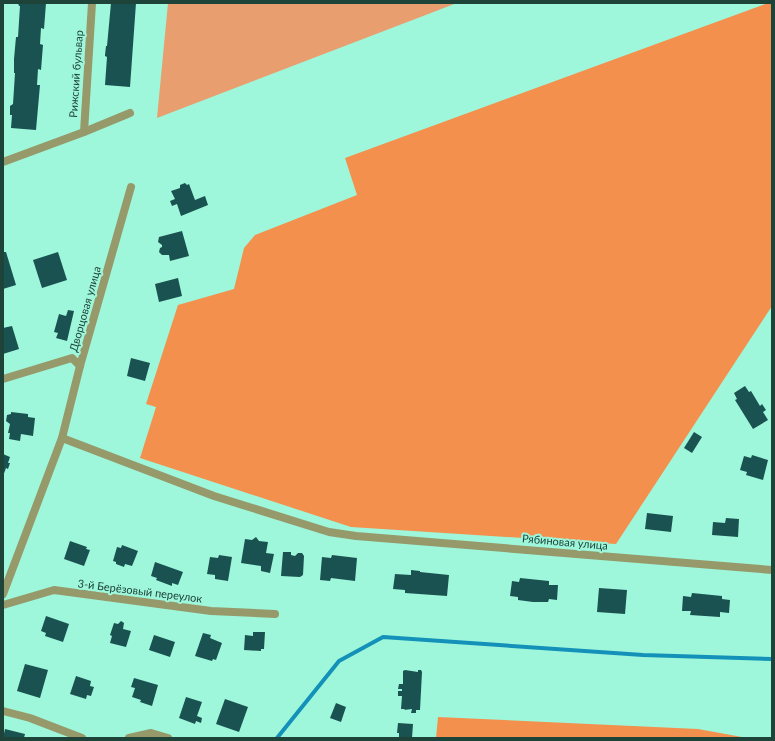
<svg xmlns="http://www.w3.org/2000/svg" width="775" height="741" font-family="Lato,sans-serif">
<rect width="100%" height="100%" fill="#9ff7db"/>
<polygon fill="#e99e6f" points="168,3 457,3 157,118"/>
<g fill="#f3904e">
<polygon points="768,3 772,3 772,306 616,544 351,527 140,458 156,407 146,404 178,305 234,289 244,248 255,235 357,195 345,158"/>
<polygon points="438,717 698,729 742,737 436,738"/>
</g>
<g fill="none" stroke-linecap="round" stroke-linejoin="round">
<polyline stroke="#1491b8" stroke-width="4" points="277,738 339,661 383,637 643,655 772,659"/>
</g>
<g fill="#1a5251">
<polygon points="18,3 46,3 44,29 41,28 40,44 43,45 41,70 38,69 37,85 40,85 36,130 11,128 12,115 10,115 10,106 13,104 15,73 14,73 14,59 16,37 18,37 20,6 19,6"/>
<polygon points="111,3 136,3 130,87 105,85 107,57 105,56 105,55 106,46 107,46"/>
<polygon points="185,183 187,185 189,184 195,200 205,196 208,205 181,216 177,204 172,206 170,201 175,199 171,191 180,188 180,185"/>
<polygon points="182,231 189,256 170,261 169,255 162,255 159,252 160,248 162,247 162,245 158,242 159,237"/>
<polygon points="3,252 6,252 16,285 3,289"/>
<polygon points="58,252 67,280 42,288 33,260"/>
<polygon points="178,278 182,296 159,302 155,284"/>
<polygon points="68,310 74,311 67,341 56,338 58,333 54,332 59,314 66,316"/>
<polygon points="12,326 19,349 3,354 3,328"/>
<polygon points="131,358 150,363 145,381 127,376"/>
<polygon points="745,386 749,392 751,391 760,406 762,404 766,410 763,412 768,420 753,429 735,400 737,399 734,393"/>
<polygon points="11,412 28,414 28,417 35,418 33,436 21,434 20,441 9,439 10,433 8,433 10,424 6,421 7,415 11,414"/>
<polygon points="694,432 702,437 692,453 684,448"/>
<polygon points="3,454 10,457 8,463 10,463 8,469 6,468 3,476"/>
<polygon points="752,455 768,460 763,480 746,475 747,472 740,470 744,456 751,458"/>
<polygon points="647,513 673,516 671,532 645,529"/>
<polygon points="726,518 739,519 738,537 712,535 713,522 725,523"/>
<polygon points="256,537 259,541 268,542 266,553 274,554 270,573 261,571 261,566 241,563 245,539 252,540"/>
<polygon points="70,541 87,547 86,549 90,550 84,566 64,559"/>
<polygon points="122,545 138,551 132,566 125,564 124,567 116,564 116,562 113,561 117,547 121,548"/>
<polygon points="283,552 291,552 291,555 295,556 298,553 302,553 304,556 303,575 300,577 281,576"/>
<polygon points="219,555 232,557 228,581 215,579 215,575 207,574 210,557 218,558"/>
<polygon points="332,555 357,558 355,581 331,578 330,581 320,580 322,557 331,558"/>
<polygon points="155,562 183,572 178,585 172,583 172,586 156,580 157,578 151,576"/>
<polygon points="411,570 420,571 420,572 449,575 447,596 405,593 405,590 393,589 395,574 411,575"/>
<polygon points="520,578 549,581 549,585 558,585 557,600 549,599 548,602 533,602 518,600 518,597 510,596 512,581 519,582"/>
<polygon points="599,588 627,590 625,614 597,612"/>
<polygon points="692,593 722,596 722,599 730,600 729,613 720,612 720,617 690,615 691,611 682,611 683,596 691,597"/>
<polygon points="46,616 69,624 63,642 45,636 46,633 41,631"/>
<polygon points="121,621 124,623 123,629 131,631 126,647 110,643 112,636 110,635 114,623 118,624"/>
<polygon points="253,632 265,632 264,649 261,649 261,651 244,650 245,635 253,636"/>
<polygon points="203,633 211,635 210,638 222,643 216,660 213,659 212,661 195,656"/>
<polygon points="154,635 175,642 170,657 149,650"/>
<polygon points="25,664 48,670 40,698 17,691"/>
<polygon points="405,670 418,672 418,670 421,670 422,672 420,710 416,710 416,713 411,713 412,709 404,710 405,709 401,709 402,696 398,696 398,691 402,691 402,689 398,689 399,684 403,684 403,671"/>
<polygon points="76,676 91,681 90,686 94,687 91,696 87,695 86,699 70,694"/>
<polygon points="134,678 158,685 152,706 140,702 141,700 132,697 135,688 131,687"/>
<polygon points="186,697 202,702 197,716 202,718 201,723 196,721 195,724 179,718"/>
<polygon points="225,699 248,707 239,732 216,724"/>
<polygon points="336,703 346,707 341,722 330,718"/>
<polygon points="398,723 413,724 412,738 399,738 399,733 397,733"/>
<polygon points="5,729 25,734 24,738 3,738"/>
</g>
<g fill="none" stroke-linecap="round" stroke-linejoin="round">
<g stroke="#969a6b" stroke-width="8">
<polyline points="84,132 130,113"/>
<polyline points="3,162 84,132 92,3"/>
<polyline points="3,379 72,358 80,366"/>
<polyline points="62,438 80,366 131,187"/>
<polyline points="3,594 62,438 214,496 329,532 356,536 772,570"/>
<polyline points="3,605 54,590 211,611 275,614"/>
<polyline points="3,711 30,718 82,738"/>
<polyline points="129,738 151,733 168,738"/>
</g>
</g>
<g text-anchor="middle" stroke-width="4" stroke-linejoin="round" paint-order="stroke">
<g font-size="11" fill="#1e4338" stroke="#9ff7db">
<text transform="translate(76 74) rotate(-86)" y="4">Рижский бульвар</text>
<text transform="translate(85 309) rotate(-74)" y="4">Дворцовая улица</text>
<text transform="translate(565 542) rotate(5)" y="4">Рябиновая улица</text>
<text transform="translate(140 591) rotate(7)" y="4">3-й Берёзовый переулок</text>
</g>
</g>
<rect width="775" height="741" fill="none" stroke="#1e4338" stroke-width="8"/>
</svg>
